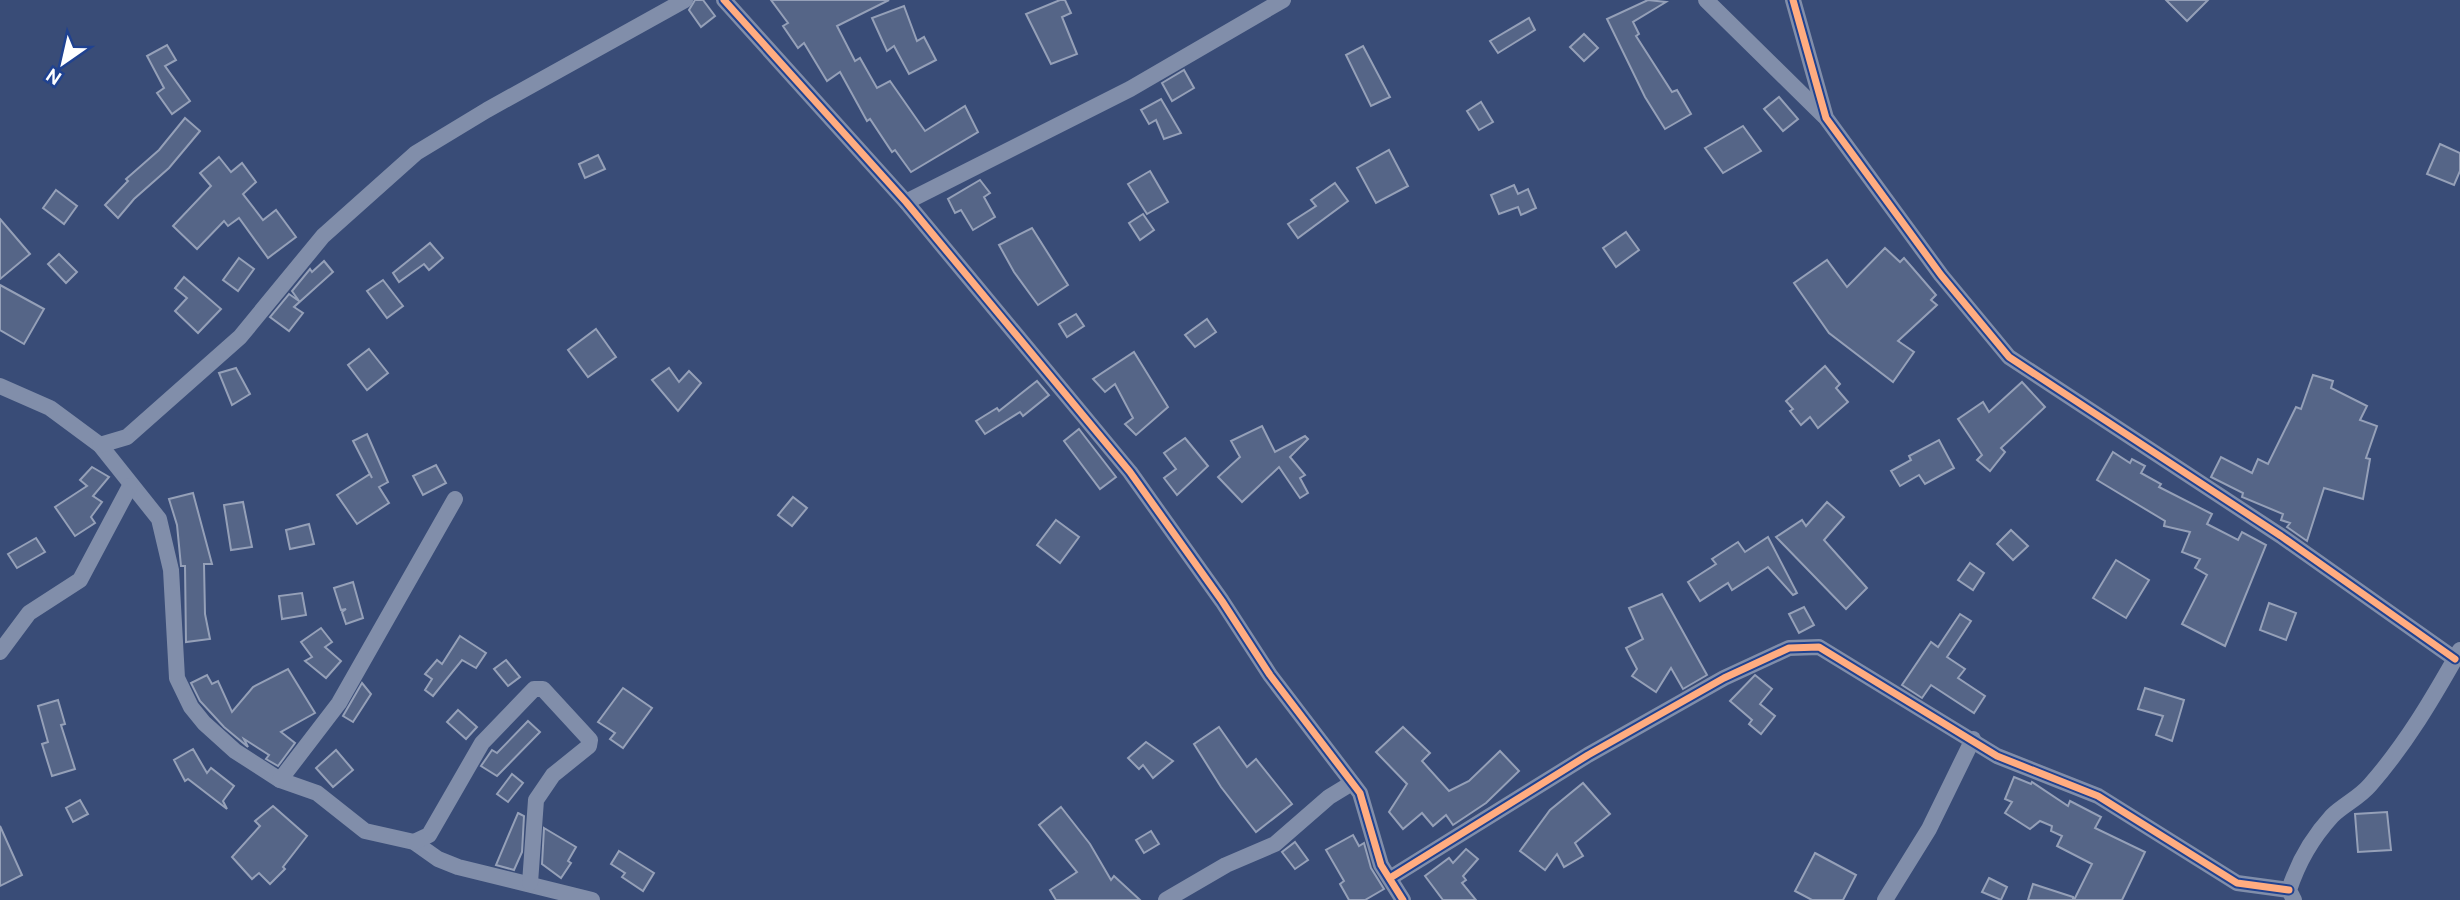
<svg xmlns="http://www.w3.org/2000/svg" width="2460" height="900" font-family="Cabin,sans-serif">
<rect width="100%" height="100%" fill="#394c77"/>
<g fill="#556587" stroke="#95a0b8" stroke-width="2">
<polygon points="695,0 703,0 715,16 701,27 689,10"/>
<polygon points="771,0 889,0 837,26 855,61 860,58 877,88 890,81 925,131 965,106 978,132 911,172 895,150 892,152 870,119 867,121 840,72 827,81 804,43 798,48 783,26 788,23"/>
<polygon points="1060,0 1065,0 1071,13 1062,17 1077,54 1051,64 1026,14"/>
<polygon points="1648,0 1666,2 1633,22 1639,34 1636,36 1672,92 1677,90 1691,114 1665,129 1645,97 1607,19"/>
<polygon points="2166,0 2208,0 2187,21"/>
<polygon points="904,6 917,41 924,37 936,60 909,74 894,46 887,51 872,18"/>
<polygon points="1529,18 1535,30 1498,53 1490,41"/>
<polygon points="1584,34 1598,48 1584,61 1570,47"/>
<polygon points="167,45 176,60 165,66 190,101 172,114 157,93 164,88 147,56"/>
<polygon points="1363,46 1390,97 1371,106 1346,55"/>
<polygon points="1184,70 1194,88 1172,101 1162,83"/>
<polygon points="1779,97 1798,119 1783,131 1764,109"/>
<polygon points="1161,99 1181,133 1164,139 1156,120 1149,124 1141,110"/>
<polygon points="1481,102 1493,122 1479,130 1467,111"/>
<polygon points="185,118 200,131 169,168 134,199 118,218 105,205 128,181 126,179 159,150"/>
<polygon points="1743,126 1761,151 1723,173 1705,148"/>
<polygon points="2440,144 2460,153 2460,171 2454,185 2427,174"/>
<polygon points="1389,150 1408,186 1376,203 1357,168"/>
<polygon points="598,155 605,169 585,178 579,164"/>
<polygon points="219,157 231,172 242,163 256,182 243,194 263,220 276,210 296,237 268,258 239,218 228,226 224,221 197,249 173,226 211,186 200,173"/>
<polygon points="1150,171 1168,202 1147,214 1128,184"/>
<polygon points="980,180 990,193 984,197 995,217 973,230 961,210 955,213 948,199"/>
<polygon points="1335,183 1348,201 1298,238 1288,224 1316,206 1311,200"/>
<polygon points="1514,185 1518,194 1528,189 1536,208 1521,215 1518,207 1499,214 1491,195"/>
<polygon points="56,190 77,206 64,224 43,208"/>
<polygon points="1143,214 1154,230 1140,240 1129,223"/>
<polygon points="0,219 30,254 0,279"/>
<polygon points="1032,228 1068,285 1038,305 1014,272 999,245"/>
<polygon points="1626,232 1639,250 1616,267 1603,248"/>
<polygon points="430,243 443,258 429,270 424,264 399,282 393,273"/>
<polygon points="1885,248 1900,262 1904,258 1936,295 1931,300 1937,305 1898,341 1914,352 1893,382 1829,333 1794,283 1827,260 1847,287"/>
<polygon points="59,254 77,272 66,283 48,264"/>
<polygon points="239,258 254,269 238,291 223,280"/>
<polygon points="324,261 333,272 294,307 303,313 289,331 270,317 289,294 299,301 292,291 310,269 312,272"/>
<polygon points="184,277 221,309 198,333 175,311 187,298 175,288"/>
<polygon points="383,280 403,306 387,318 367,291"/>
<polygon points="0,285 44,309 24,344 0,330"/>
<polygon points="1076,314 1084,326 1067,337 1059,324"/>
<polygon points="1207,319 1216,332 1195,347 1185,335"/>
<polygon points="596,329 616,357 588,377 568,350"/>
<polygon points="369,349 388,373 367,390 348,365"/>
<polygon points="1134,352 1168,407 1136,435 1125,424 1133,418 1115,384 1105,392 1093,379"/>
<polygon points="1825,366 1840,384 1836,388 1848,402 1818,428 1810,417 1801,425 1790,411 1793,409 1786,401"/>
<polygon points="236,368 250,394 232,405 219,373"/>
<polygon points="669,368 679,382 689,371 701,383 678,411 652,380"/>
<polygon points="2313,375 2333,381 2331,388 2367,406 2360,420 2377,426 2366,458 2370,459 2363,499 2324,488 2307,541 2287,527 2290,523 2281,520 2283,514 2242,497 2243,493 2211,477 2221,457 2252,473 2258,459 2268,464 2296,407 2301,409"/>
<polygon points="1037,381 1049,395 1023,416 1020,412 985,434 976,421 997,408 999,411"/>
<polygon points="2022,382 2045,407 2001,448 2005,452 1990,471 1977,460 1982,455 1958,419 1983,402 1989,412"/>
<polygon points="1262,426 1275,452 1305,436 1308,439 1290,457 1305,475 1300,478 1308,493 1300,498 1279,467 1242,502 1218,477 1240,457 1231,441"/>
<polygon points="1079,429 1116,477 1100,489 1064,441"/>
<polygon points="367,434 388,482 379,487 389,503 357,524 337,495 370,474 372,478 353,441"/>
<polygon points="1185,438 1208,466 1177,495 1164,478 1176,469 1164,453"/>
<polygon points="1939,440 1954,468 1925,484 1919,475 1900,486 1891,471 1911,460 1909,456"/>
<polygon points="2113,452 2130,463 2132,459 2145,466 2141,473 2161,484 2159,487 2212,514 2207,524 2238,540 2242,532 2266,545 2225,646 2182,624 2207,575 2195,568 2200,559 2182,552 2190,532 2164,526 2165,521 2097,480"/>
<polygon points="436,465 446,483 423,495 413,476"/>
<polygon points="92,467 109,477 93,496 102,502 91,517 95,523 75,536 55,507 87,486 80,480"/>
<polygon points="193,493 212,564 204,564 205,614 210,639 186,642 185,566 181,566 177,525 169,499"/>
<polygon points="793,497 807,508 792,526 778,515"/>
<polygon points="243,502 252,547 231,550 224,505"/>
<polygon points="1827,502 1844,517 1824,540 1867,588 1846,609 1776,537 1802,520 1806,526"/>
<polygon points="1056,520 1079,537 1060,563 1037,545"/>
<polygon points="309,524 314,544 290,549 286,530"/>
<polygon points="2011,530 2028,546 2013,560 1997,544"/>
<polygon points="1768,537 1797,593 1793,595 1768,567 1732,590 1728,583 1700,601 1688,582 1716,564 1712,559 1738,542 1745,552"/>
<polygon points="36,538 45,552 17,568 8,554"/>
<polygon points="2116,560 2149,580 2126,618 2093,598"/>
<polygon points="1970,563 1984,573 1973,590 1958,580"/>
<polygon points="353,582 363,618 346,624 342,612 346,609 341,610 334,588"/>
<polygon points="302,593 306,615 282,619 279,596"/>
<polygon points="1662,594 1707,675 1683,689 1671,668 1656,692 1632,676 1637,669 1626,648 1643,639 1629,608"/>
<polygon points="2269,603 2296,613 2286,640 2260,630"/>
<polygon points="1804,607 1814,625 1799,633 1789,614"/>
<polygon points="1960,614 1971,621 1947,657 1965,669 1958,678 1985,696 1974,713 1931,685 1922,698 1902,685 1931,642 1938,647"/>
<polygon points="321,628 332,642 325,647 341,661 326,678 305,661 312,657 301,642"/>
<polygon points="460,636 486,653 476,668 462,660 433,696 425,690 432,679 425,674 437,660 442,664"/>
<polygon points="506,660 520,677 508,686 494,669"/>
<polygon points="288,669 315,713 281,732 295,743 278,766 266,759 269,755 244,739 248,747 224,727 200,701 191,683 207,675 212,684 218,681 232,712 253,687"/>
<polygon points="1755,675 1772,689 1760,704 1775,716 1761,734 1749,724 1752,720 1730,701"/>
<polygon points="362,683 371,694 353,722 343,716"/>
<polygon points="623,688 652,708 623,748 610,739 615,733 598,722"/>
<polygon points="2145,688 2184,700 2172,741 2156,735 2163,716 2138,709"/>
<polygon points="58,700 65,724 61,725 75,769 52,776 42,744 48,742 38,706"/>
<polygon points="458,710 477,727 466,739 447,722"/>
<polygon points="528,721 540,732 497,776 481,766 492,750 497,753"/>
<polygon points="1219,727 1247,767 1256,759 1292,804 1256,832 1221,787 1194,744"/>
<polygon points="1403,727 1430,753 1422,761 1449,791 1469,781 1500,751 1519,771 1486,803 1453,825 1446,815 1433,826 1422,813 1403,829 1389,812 1407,784 1376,752"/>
<polygon points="1146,742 1173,761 1153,778 1143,765 1139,769 1128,758"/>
<polygon points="193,749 207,773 211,768 234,786 223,801 227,809 188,779 185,781 174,760"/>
<polygon points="336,750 353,770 333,787 316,768"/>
<polygon points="512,774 523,783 508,802 497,794"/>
<polygon points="2014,777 2031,784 2032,782 2068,806 2070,801 2101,817 2095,828 2145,852 2122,900 2074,900 2092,864 2057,846 2062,836 2051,831 2052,826 2040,821 2030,829 2005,813 2012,802 2005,799"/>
<polygon points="1583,783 1610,814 1575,843 1583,856 1564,867 1557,854 1545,870 1520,851 1550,810"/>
<polygon points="80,800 88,814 73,822 66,808"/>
<polygon points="273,806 307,836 283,867 285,869 270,884 259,873 252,879 232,857 260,826 255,821"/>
<polygon points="1061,807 1090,844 1111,880 1114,876 1140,900 1056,900 1050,890 1077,872 1039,825"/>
<polygon points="2387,812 2391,850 2358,852 2355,814"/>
<polygon points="518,813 524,816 522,852 514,870 496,865"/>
<polygon points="0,826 22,875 0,886"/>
<polygon points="544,828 576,847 568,861 571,863 561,878 542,864"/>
<polygon points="1151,831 1159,844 1144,853 1136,840"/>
<polygon points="1353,835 1359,846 1364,843 1371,868 1384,889 1365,900 1349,900 1340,884 1344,881 1326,850"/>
<polygon points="1295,842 1308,860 1295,869 1282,852"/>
<polygon points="1466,849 1478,859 1463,876 1466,880 1462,883 1476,900 1443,900 1425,876 1449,858 1453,863"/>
<polygon points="619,851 654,873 643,891 622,877 625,873 611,864"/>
<polygon points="1815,853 1856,875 1843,900 1812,900 1795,891"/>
<polygon points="1989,878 2007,887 2001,900 1982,892"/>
<polygon points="2033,884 2073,897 2073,900 2028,900"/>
</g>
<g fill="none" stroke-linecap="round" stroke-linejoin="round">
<g stroke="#818eaa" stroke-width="16">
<polyline points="724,0 906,202 1130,472 1222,601 1270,675 1360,793 1381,865 1403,900"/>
<polyline points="1706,0 1824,116"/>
<polyline points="1793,0 1826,118 1941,275 2009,357 2281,536 2455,659"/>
<polyline points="906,202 1130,89 1283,0"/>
<polyline points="0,386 50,408 100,445 159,519 171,570 177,678 191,707 204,723 235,751 280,780 317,793 365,831 414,842 438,859 458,867 592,900"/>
<polyline points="100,445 127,437 240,337 323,236 416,153 487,110 685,0"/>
<polyline points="0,652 29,613 80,580 130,486"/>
<polyline points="280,780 339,703 455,499"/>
<polyline points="414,842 429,835 482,743 534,689 543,689 590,740 589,746 553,775 536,800 530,883"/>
<polyline points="1390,878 1588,755 1724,678 1789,648 1819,647 1997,756 2098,796 2237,883 2289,890"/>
<polyline points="1166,900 1226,865 1275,844 1329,797 1352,783"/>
<polyline points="1885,900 1929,829 1973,739"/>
<path d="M2294 900 2289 890C2298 862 2311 839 2332 816 2343 805 2359 798 2370 785 2406 744 2433 698 2460 650"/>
</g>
<defs>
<g id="cycleway">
<polyline points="724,0 906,202 1130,472 1222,601 1270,675 1360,793 1381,865 1403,900"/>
<polyline points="1793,0 1826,118 1941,275 2009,357 2281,536 2455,659"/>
<polyline points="1390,878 1588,755 1724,678 1789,648 1819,647 1997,756 2098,796 2237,883 2289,890"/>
</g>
</defs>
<use href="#cycleway" stroke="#204290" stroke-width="11"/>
<use href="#cycleway" stroke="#ffac80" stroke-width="7"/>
</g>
<g transform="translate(63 63) rotate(214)" stroke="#204290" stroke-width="5" paint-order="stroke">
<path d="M0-5L12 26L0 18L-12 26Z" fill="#ffffff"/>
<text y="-10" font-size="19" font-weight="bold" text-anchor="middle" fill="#ffffff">N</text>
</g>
</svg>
